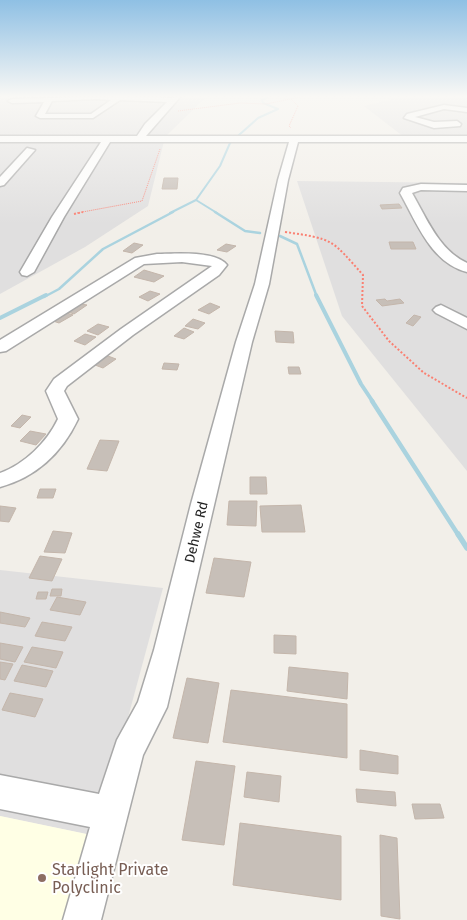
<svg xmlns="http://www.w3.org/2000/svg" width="467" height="920" font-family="'Fira Sans',sans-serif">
<rect width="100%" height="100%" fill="#f2efe9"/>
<g fill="#e0dfdf">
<polygon points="0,96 207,96 165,137 148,206 85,247 0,294"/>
<polygon points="404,96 467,96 467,137 404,137 364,106"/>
<polygon points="297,181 467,183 467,471 342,316"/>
<polygon points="0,570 163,588 96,836 0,816"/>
</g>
<polygon fill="#ffffe5" points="0,816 96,836 73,920 0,920"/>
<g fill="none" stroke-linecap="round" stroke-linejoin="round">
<g stroke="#aad3df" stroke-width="2">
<polyline points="196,200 217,213"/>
<polyline points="170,213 196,200 220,166 230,143 258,118 278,109 263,103 262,100 270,96"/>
</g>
<g stroke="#aad3df" stroke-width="2.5">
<polyline points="215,212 245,231 260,233"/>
<polyline points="280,236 297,244 317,297"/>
<polyline points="44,297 59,289 103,249 173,212"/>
</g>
<g stroke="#aad3df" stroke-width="4">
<polyline points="316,295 361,384 373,402"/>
<polyline points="0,318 46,295"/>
</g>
<polyline stroke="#aad3df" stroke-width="4.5" points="372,401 459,536"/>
<polyline stroke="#aad3df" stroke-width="5.5" points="458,534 467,548"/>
</g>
<g fill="#c7bfb8" stroke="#c4b6ab">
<polygon points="164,178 178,178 177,189 162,189"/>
<polygon points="399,204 402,208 382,209 380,205"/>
<polygon points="389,242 413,242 416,249 391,249"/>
<polygon points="134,243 143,245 132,253 123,251"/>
<polygon points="226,244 236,246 227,252 217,250"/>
<polygon points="144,270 164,276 154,282 134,277"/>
<polygon points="150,291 160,294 148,301 139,297"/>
<polygon points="385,299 387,301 400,299 404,303 382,306 376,300"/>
<polygon points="210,303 220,307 209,314 198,310"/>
<polygon points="81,304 87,305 74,314 68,312"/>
<polygon points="67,313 73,315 59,323 53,321"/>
<polygon points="414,315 421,317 413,326 406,323"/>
<polygon points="193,319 205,323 198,329 185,326"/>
<polygon points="98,324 109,327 98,335 87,331"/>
<polygon points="184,328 194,332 184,339 174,336"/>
<polygon points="275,331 293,332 294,343 276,342"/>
<polygon points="85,334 96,337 85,345 74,341"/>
<polygon points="108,356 116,359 103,368 95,365"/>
<polygon points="164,363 179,364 177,370 162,369"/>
<polygon points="288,367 299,367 301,374 289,374"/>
<polygon points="22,415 31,417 20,428 11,426"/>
<polygon points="30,431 46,434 36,445 20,441"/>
<polygon points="100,440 119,441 107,471 87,469"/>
<polygon points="250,477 266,477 267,494 250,494"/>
<polygon points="40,489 56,489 53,498 37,498"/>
<polygon points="229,501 257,501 256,526 227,525"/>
<polygon points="301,505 305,532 262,532 260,506"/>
<polygon points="0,506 16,508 9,522 0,521"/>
<polygon points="53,531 72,533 65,553 44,552"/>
<polygon points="40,556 62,559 52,581 29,578"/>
<polygon points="214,558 251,562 244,597 206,593"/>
<polygon points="52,589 62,589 61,596 50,596"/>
<polygon points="38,592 48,592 46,599 36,599"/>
<polygon points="57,597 86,602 80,615 50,610"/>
<polygon points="0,612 30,618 25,627 0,623"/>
<polygon points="42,622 72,627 65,641 35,636"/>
<polygon points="274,635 296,636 296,654 274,653"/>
<polygon points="0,643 23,647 15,662 0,659"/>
<polygon points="32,647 63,652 56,668 24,662"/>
<polygon points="0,662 13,664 5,680 0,679"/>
<polygon points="22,665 53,671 46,687 14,681"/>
<polygon points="289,667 348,673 347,699 287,691"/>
<polygon points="187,678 219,683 208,743 173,738"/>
<polygon points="231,690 347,704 347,758 223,742"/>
<polygon points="10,693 43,699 35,717 2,710"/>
<polygon points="360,750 398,756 398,774 360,770"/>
<polygon points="196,761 235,766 224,845 182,840"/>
<polygon points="247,772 281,776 279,802 244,797"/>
<polygon points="356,789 395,792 396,806 357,802"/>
<polygon points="412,804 440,804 444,818 415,819"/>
<polygon points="240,823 341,836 341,900 233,885"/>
<polygon points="380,835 397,838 400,919 381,916"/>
</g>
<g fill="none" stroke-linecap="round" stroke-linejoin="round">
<defs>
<g id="minor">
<path d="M124 96 171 98 181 96 146 136H467V142H298L288 180 269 284 252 342 167 707 143 755 101 920H63L90 827 0 809V775L99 794 117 740 138 702 154 650 191 504 236 342 255 284 278 180 289 142H110L64 217 34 272 27 276 22 275 20 272 52 217 101 142H0V136H137L145 124 167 102 120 100 93 118H40L36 116 44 102 12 103 8 101 12 99ZM96 99 111 100 91 114H45L52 101Z"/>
<polygon points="444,105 467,108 467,112 444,109 415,117 434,122 457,121 461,124 460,126 434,128 404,118 407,114"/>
<polygon points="27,148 35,150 4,185 0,186 0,177"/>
<path d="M421 184 467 185V191L421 190 412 193C427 219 439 250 467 263V272C431 263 417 223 400 193L403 188Z"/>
<path d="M157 254C174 254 216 250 227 265L219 275 133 335 67 386 64 391 78 419C62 453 36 477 0 487V473C25 464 47 442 58 419L46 391 54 379 121 329 212 266 182 262 144 264 6 351 0 352V340L135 258Z"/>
<polygon points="441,305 467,318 467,329 436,313 433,310 436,307"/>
</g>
</defs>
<use href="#minor" stroke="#a9a9a9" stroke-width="3"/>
<g stroke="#fa8072" stroke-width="1" stroke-dasharray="1 1" stroke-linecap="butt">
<polyline points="291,99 298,106 289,126 291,128"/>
<polyline points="178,111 240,103 266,104 305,96"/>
<polyline points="77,213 142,201 160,149"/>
</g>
<g stroke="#fa8072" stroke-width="2" stroke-dasharray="2 2" stroke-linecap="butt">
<polyline points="74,214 83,212"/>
<path d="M285 232C334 239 331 239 363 275L362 306 389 341 424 373 467 398"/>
</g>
<use href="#minor" fill="#fff" fill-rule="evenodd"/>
</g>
<linearGradient id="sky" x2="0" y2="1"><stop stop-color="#8fc0e4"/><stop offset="0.43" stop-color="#f9f8f5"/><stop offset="1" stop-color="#f9f8f5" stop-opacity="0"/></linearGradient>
<rect width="467" height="224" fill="url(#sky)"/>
<circle fill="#8d6e63" stroke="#fff" stroke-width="2" cx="42" cy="878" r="5"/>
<g text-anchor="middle" stroke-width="4" stroke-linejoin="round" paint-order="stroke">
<g font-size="14" fill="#222" stroke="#fff">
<text transform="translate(196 532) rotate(-77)" y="5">Dehwe Rd</text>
</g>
<g font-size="16" fill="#785e54" stroke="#fff" text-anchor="start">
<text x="52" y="875">Starlight Private<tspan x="52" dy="18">Polyclinic</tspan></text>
</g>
</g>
</svg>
